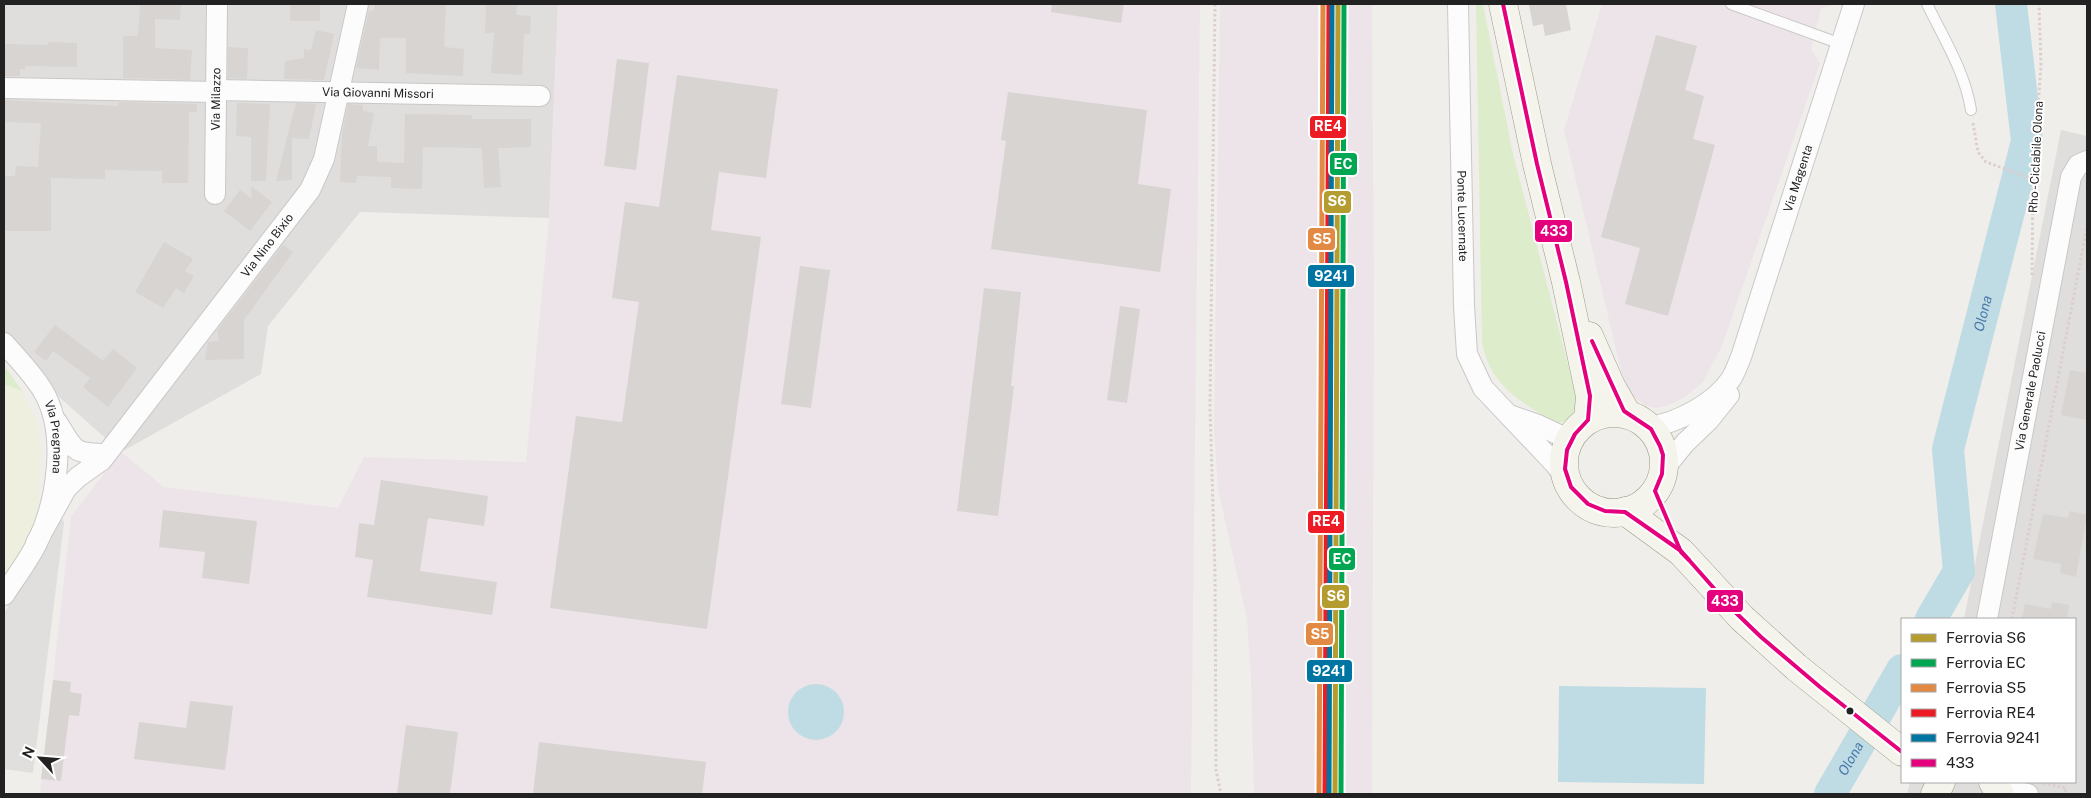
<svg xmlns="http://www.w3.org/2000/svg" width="2091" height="798" font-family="'Public Sans',sans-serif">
<rect width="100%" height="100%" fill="#f0eeeb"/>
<g fill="#dfdedc">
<polygon points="4,4 558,4 549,218 360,212 268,326 261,374 121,452 40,380 4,336"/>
<polygon points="2061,130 2087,136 2087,794 1907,794 1910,782 2075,782 2075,619 1964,619"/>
</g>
<g fill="#ede4e9">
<polygon points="558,4 1200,4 1191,794 40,794 71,516 121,452 164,487 338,508 364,457 526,462 549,218"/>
<polygon points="1220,4 1372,4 1374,298 1372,794 1254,794 1251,679 1247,619 1218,489 1214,428"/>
<polygon points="1602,4 1834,4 1821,9 1811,49 1820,63 1722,346 1703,382 1684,398 1666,406 1656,408 1646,406 1634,397 1622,375 1564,130"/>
</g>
<polygon fill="#efefdf" points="4,384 22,391 37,422 41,448 39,511 28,539 7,573 4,571"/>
<g fill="#ddeccb">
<path d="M1476 4H1483L1513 154 1577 399 1573 413 1568 421 1556 423C1532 409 1503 393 1490 367 1486 360 1485 352 1482 344Z"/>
<polygon points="4,365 22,391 4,384"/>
</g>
<polygon fill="#e0dfde" points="62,518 64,523 33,773 4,769 4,613"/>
<g fill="#bfdbe3">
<circle cx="816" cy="712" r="28"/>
<polygon points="1559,686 1706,688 1704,784 1558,782"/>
</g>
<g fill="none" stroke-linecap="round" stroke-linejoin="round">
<g stroke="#bfdbe3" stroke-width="32">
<path id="s1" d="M1931 619 1959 571 1948 449 2027 141 2011 4"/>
<path id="s2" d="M1830 794 1902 670"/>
</g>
</g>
<g fill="#d7d4d2">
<polygon points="140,4 181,4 180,20 155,19 155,48 192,50 190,80 123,78 123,36 138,36"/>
<rect x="290" y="4" width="30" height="17"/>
<polygon points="375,4 446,4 444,47 464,49 463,76 406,73 406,38 380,38 379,70 356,68 369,10 373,12"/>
<polygon points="486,4 517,4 516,15 531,16 530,34 524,34 522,75 491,73 494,33 485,33"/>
<polygon points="1052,4 1124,4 1121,23 1051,12"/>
<polygon points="1537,4 1566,4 1571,30 1545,36 1543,24 1533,26 1529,5"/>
<polygon points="316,30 334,34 324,80 284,79 285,61 304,58 304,49 311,50"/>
<polygon points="1656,35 1697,46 1685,90 1704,96 1693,139 1715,145 1668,316 1625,304 1640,248 1601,237"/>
<polygon points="48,42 77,43 77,67 25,66 25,69 20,69 20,76 4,76 4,44 48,45"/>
<polygon points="228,47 248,48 247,79 228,78"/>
<polygon points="617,59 649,63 636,170 604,166"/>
<polygon points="677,75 778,89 766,178 719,172 711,230 761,237 707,629 550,608 576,416 622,422 639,302 612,298 625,202 659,207"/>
<polygon points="1008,92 1147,110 1138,184 1171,189 1160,272 991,249 1006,141 1001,140"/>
<polygon points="4,100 118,106 119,102 197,104 197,112 189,112 188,183 162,183 162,171 105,170 105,179 51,178 51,231 4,231 4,176 15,176 16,166 38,167 41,123 4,122"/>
<polygon points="237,103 270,104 266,181 251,181 251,137 236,136"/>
<polygon points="296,103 316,104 309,139 292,138 292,180 276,181"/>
<polygon points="348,104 363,105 363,111 374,113 368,146 377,146 377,162 404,163 405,114 472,115 472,119 531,119 531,147 498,148 501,187 484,188 482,148 423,147 422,189 391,188 391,177 357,176 356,183 340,182 342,134"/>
<polygon points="251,186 272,202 250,231 224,211 240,190 252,199"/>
<polygon points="164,242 193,259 185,271 194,276 184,293 176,288 163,308 135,292"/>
<polygon points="283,245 293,252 244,320 244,359 205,360 208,342 219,341 217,330"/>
<polygon points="800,266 830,270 811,408 781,404"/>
<polygon points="984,288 1021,292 1011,386 1014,386 998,516 957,511"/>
<polygon points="1120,306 1140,309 1127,403 1107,400"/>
<polygon points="55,325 103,361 113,349 137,368 108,407 83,387 90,378 53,351 46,361 34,352"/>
<polygon points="2070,370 2087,373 2087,420 2061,415"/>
<polygon points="381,480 488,496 484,526 428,518 420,571 497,582 492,615 367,597 373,560 355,557 359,523 374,525"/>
<polygon points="163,510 257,521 249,584 202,578 205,552 159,547"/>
<polygon points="2070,511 2087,515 2076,577 2060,573 2061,564 2033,559 2043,514 2068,518"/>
<polygon points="2052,602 2069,605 2067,619 2022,619 2025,604 2051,609"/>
<polygon points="53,680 71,682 70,692 82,694 79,716 69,715 61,781 41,779"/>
<polygon points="190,701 233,706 225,770 134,759 139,722 186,728"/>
<polygon points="406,725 458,732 450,794 397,794"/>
<polygon points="539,742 706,762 702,794 533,794"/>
</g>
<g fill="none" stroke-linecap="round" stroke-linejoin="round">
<defs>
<g id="lane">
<polyline points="1731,4 1841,44"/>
<path d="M1927 4C1944 39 1965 72 1971 110"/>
</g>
<g id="street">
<path id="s3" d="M1458 4 1464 306 1467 354 1483 388 1555 464 1568 481"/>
<polyline points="4,88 216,92"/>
<path id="s4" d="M216 90 540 96"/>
<path id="s5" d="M215 194 217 4"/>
<path id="s6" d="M4 343C17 358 33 374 43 391 68 433 57 501 37 543 28 561 15 578 4 595"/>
<polyline points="1512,416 1538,425 1570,440"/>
<path d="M57 422C74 449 71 454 106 454"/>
<path id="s7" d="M1649 427C1678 423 1715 403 1731 379 1736 371 1739 362 1742 354L1854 4"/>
<polyline points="1663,470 1685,443 1709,420 1729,395"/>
<path id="s8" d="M36 543 66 489 78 477 102 460 310 190 324 159 358 4"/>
<path id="s9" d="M1987 619 2071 177 2078 165 2087 161"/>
<polyline points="1997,788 2028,794"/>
</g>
<g id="secondary">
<polyline points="1503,4 1537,164 1566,282 1590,396 1588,420"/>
<polyline points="1589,336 1611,386 1627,414"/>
<circle cx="1614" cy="463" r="50"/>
<polyline points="1625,511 1681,552 1742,618 1796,667 1902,752"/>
<polyline points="1993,782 2000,794"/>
<polyline points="1935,794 1941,782"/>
</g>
</defs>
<use href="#lane" stroke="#c9c8c7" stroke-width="12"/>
<use href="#street" stroke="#c9c8c7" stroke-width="22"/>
<use href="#secondary" stroke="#999a82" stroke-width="29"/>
<g stroke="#dccecd" stroke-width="3" stroke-dasharray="2.5 2.5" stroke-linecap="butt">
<polyline points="1215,4 1210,407 1215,573 1216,770 1221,794"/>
<polyline points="1973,123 1978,152 1986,162 2033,179"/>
<polyline points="2032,275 2033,179 2041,65 2039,4"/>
<polyline points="2012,619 2087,227"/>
<polyline points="2043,783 2066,788 2065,794"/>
</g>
<use href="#lane" stroke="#fdfcfc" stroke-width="10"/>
<use href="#street" stroke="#fdfcfc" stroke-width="20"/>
<use href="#secondary" stroke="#f4f4ed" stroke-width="28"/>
<defs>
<g id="bus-1">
<polyline points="1503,4 1537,164 1566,282 1590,396 1588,420 1575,434 1567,450 1565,469 1571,487 1588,504 1605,511 1625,512 1681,551 1734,611 1761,637 1820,687 1902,752"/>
<polyline points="1592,341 1624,411 1651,429 1660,446 1663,455 1662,474 1655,491 1681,552 1689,560"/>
</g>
</defs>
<use href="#bus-1" stroke="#fff" stroke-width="8"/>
<use href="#bus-1" stroke="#e5007d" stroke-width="4"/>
<defs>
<polyline id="rail-1" points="1335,794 1338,4"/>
<polyline id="rail-2" points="1341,794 1344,4"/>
<polyline id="rail-3" points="1319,794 1323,4"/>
<polyline id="rail-4" points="1325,794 1329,4"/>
<polyline id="rail-5" points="1329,794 1332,4"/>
</defs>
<use href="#rail-1" stroke="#fff" stroke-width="9"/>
<use href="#rail-2" stroke="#fff" stroke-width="9"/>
<use href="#rail-3" stroke="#fff" stroke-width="9"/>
<use href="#rail-4" stroke="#fff" stroke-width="9"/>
<use href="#rail-5" stroke="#fff" stroke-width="9"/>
<use href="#rail-1" stroke="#b49c2f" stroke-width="5"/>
<use href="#rail-2" stroke="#00a651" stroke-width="5"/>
<use href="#rail-3" stroke="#e28a43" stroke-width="5"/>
<use href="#rail-4" stroke="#ed1c24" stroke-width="5"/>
<use href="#rail-5" stroke="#0075a1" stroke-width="5"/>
</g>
<circle fill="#222" stroke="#fff" stroke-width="2" cx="1850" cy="711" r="4.5"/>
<g text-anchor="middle" stroke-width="4" stroke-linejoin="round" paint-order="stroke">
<g font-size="12" fill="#222" stroke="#fff">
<text dy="4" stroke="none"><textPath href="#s4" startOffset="162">Via Giovanni Missori</textPath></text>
<text dy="4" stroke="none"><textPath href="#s5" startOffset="95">Via Milazzo</textPath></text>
<text transform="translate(2036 157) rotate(-87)" y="4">Rho - Ciclabile Olona</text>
<text dy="4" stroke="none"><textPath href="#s7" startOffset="309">Via Magenta</textPath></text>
<text dy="4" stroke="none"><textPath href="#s3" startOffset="212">Ponte Lucernate</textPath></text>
<text dy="4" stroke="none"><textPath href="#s8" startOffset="379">Via Nino Bixio</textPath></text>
<text dy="4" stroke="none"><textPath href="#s9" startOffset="232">Via Generale Paolucci</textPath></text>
<text dy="4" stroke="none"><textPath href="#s6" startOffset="110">Via Pregnana</textPath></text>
</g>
<g font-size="14" font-style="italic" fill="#4a7aab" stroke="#fff">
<text dy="5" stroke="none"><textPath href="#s1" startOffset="318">Olona</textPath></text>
<text dy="5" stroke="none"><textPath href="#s2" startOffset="41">Olona</textPath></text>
</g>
</g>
<g stroke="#fff" stroke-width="2">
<rect x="1309" y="115" width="38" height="24" rx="5" fill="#ed1c24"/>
<rect x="1329" y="152" width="29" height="24" rx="5" fill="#00a651"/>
<rect x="1323" y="190" width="29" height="24" rx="5" fill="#b49c2f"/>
<rect x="1534" y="219" width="39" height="24" rx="5" fill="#e5007d"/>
<rect x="1307" y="227" width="29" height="24" rx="5" fill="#e28a43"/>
<rect x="1307" y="264" width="48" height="24" rx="5" fill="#0075a1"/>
<rect x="1307" y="510" width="38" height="24" rx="5" fill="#ed1c24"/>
<rect x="1328" y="547" width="28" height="24" rx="5" fill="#00a651"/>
<rect x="1321" y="584" width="29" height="25" rx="5" fill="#b49c2f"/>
<rect x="1706" y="589" width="38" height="24" rx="5" fill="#e5007d"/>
<rect x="1305" y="622" width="29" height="24" rx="5" fill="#e28a43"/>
<rect x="1306" y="659" width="47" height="24" rx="5" fill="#0075a1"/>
</g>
<g font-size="14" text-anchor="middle" font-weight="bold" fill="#fff">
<text x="1328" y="131">RE4</text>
<text x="1343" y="169">EC</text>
<text x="1337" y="206">S6</text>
<text x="1554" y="236">433</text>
<text x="1322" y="244">S5</text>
<text x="1331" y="281">9241</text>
<text x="1326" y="526">RE4</text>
<text x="1342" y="564">EC</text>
<text x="1336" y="601">S6</text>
<text x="1725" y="606">433</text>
<text x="1320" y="639">S5</text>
<text x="1329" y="676">9241</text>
</g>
<rect width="2091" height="798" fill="none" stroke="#222222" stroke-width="10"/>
<rect x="1901" y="618" width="175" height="165" fill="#ffffff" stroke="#a7a7a7"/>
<rect x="1911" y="634" width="25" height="8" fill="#b49c2f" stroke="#a7a7a7"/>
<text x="1946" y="643" font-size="15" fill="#222222">Ferrovia S6</text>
<rect x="1911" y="659" width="25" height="8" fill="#00a651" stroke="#a7a7a7"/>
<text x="1946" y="668" font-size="15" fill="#222222">Ferrovia EC</text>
<rect x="1911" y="684" width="25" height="8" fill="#e28a43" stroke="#a7a7a7"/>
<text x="1946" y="693" font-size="15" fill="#222222">Ferrovia S5</text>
<rect x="1911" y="709" width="25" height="8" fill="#ed1c24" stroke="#a7a7a7"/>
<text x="1946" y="718" font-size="15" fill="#222222">Ferrovia RE4</text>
<rect x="1911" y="734" width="25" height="8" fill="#0075a1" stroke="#a7a7a7"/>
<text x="1946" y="743" font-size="15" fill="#222222">Ferrovia 9241</text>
<rect x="1911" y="759" width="25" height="8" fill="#e5007d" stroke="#a7a7a7"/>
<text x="1946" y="768" font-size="15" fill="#222222">433</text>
<g transform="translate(40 758) rotate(296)" stroke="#ffffff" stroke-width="4" paint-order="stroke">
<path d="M0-4L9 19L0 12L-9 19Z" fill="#222222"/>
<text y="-8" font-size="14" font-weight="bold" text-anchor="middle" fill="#222222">N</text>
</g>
</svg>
